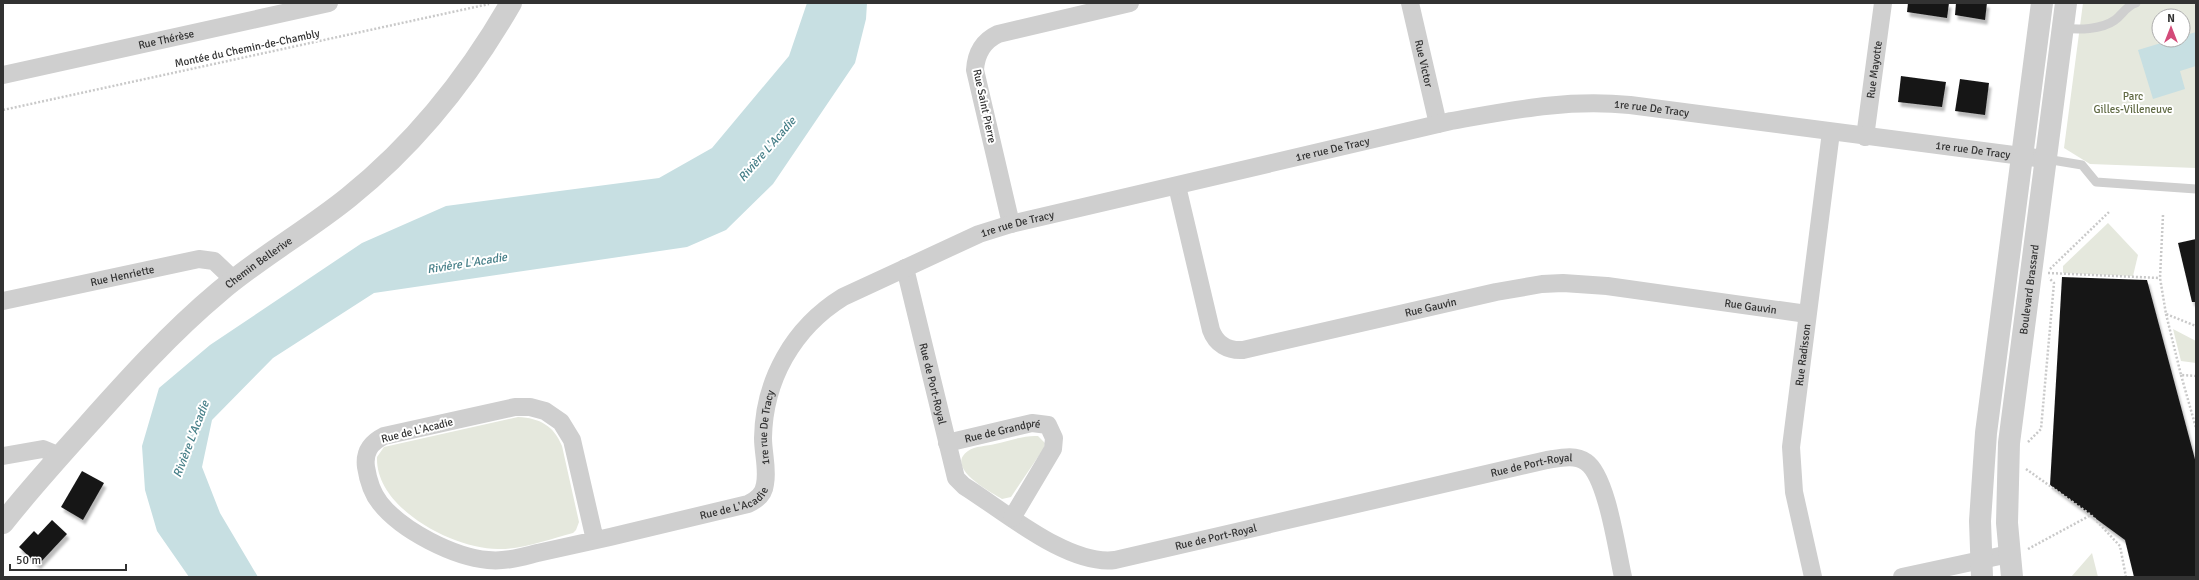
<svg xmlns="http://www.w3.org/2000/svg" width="2199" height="580" font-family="Signika,sans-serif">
<defs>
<filter id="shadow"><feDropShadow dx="2.5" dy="4.5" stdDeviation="1" flood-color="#0004"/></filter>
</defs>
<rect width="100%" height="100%" fill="#fff"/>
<g fill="#e5e8dd" fill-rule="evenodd">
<path d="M2083 3H2196V168L2090 164 2064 148ZM2159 16H2183V40H2159Z"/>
<polygon points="2108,223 2138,255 2133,276 2063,273 2063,266"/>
<polygon points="2173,329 2196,341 2196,363 2181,361"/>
<path d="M518 417C540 418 554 426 562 446L579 522 576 530 573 533C551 539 520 550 498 549 453 549 375 508 377 457L384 447Z"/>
<path d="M1038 436 1045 443 1044 448 1011 497 1002 499C991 492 944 468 968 451 975 446 987 446 995 444 1009 441 1024 435 1038 436Z"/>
<polygon points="2092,553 2098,577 2071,577"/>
</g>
<g fill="#c7dfe2">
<polygon points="807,3 867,3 866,19 855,63 773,184 726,230 687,247 374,293 273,358 212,420 202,467 220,513 258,577 189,577 157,531 145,490 142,446 159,388 210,345 362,243 446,206 659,178 712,148 789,56"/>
<polygon points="2196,32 2196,66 2180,71 2185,89 2153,99 2138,50 2171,40 2183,40 2183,36"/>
</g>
<g fill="#191919" filter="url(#shadow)">
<polygon points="1908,3 1949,3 1947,18 1907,12"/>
<polygon points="1956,3 1987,3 1985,20 1955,15"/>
<polygon points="1901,76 1946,82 1942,107 1898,102"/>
<polygon points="1960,79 1989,83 1985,115 1955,111"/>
<polygon points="2196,239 2196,302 2192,302 2178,243"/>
<polygon points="2062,277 2147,280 2196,463 2196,577 2134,577 2125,540 2050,485"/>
<polygon points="82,471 104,483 83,520 61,507"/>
<polygon points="52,520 67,534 38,565 19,547 34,531 38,535"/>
</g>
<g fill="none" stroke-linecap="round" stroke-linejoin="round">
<g stroke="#c9c9c9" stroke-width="2.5" stroke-dasharray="2 2" stroke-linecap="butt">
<polyline points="3,110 489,4"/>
<polyline points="2163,215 2160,278 2166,314 2196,326"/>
<polyline points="2050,269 2109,212"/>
<polyline points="2048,273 2160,278"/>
<polyline points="2166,314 2181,375 2196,376"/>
<polyline points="2181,375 2196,428"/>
<polyline points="2028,442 2041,429 2054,283 2049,278"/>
<polyline points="2026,469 2091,515 2120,546 2126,577"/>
<polyline points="2028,549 2091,515"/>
</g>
<g stroke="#cfcfcf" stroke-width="9">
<path d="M2063 28C2078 30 2101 30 2115 20 2123 14 2126 6 2136 3"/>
<polyline points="2046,159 2082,165 2096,182 2196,189"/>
</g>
<g stroke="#cfcfcf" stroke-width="18">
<path id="s1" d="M1410 3 1438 124"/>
<path id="s2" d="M3 75 329 3"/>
<path id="s3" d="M1865 137 1883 3"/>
<path id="s4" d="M1177 186 1211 330C1216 344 1228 351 1243 350L1496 292 1542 284 1563 283 1607 286 1807 314"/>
<path d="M1011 224 975 70C976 54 983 41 998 34L1130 3"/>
<path id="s5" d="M905 268 956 478 964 486C1004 511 1068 566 1115 560L1547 460C1560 458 1575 454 1586 462 1607 476 1617 551 1623 577"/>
<path id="s6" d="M3 301 199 259 214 261 234 280"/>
<path id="s7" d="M947 443 1032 423 1048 425 1054 438 1053 449 1012 518"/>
<polyline points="3,456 43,449 60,456"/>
<path id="s8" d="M595 540 572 440 561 422 545 411 530 407H515L384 436C370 443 364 452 366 467 368 480 372 493 380 503 402 531 454 557 488 560 507 562 524 556 542 552 565 547 587 542 610 537L748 504C757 500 764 494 765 484 768 469 763 453 763 438 764 380 793 328 843 297L979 234 1011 224 1451 121C1514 110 1565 99 1630 105L2045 159"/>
<path id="s9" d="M1813 577 1794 492 1791 447 1831 132"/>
<polyline points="1902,577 2009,554"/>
</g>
<g stroke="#cfcfcf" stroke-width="22">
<path id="s10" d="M3 523C29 490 57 459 85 428 127 381 170 333 219 292 260 257 307 231 349 197 415 144 469 76 511 3"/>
<polyline points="1982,577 1980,521 1986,433 2042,3"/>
<path id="s11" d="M2012 577 2007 523 2009 443 2066 3"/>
</g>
</g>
<g text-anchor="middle" stroke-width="4" stroke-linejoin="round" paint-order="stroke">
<g font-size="11" fill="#323232" stroke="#fff">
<text dy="4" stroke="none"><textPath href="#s2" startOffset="167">Rue Thérèse</textPath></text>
<text transform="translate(247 48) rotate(-12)" y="4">Montée du Chemin-de-Chambly</text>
<text dy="4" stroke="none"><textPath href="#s1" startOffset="62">Rue Victor</textPath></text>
<text dy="4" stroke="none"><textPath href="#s3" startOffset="68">Rue Mayotte</textPath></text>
<text transform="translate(985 106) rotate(78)" y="4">Rue Saint Pierre</text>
<text dy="4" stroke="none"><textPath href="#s8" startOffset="1857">1re rue De Tracy</textPath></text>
<text dy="4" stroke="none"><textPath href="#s8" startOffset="1533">1re rue De Tracy</textPath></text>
<text dy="4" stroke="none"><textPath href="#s8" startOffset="2181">1re rue De Tracy</textPath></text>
<text dy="4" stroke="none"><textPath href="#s8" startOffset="1209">1re rue De Tracy</textPath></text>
<text dy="4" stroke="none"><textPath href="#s10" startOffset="366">Chemin Bellerive</textPath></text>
<text dy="4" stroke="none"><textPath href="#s6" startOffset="122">Rue Henriette</textPath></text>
<text dy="4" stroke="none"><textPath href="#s11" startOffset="289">Boulevard Brassard</textPath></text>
<text dy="4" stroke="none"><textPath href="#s4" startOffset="705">Rue Gauvin</textPath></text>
<text dy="4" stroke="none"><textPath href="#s4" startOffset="381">Rue Gauvin</textPath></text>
<text dy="4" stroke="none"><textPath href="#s9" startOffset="225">Rue Radisson</textPath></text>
<text dy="4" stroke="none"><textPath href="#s5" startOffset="119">Rue de Port-Royal</textPath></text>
<text dy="4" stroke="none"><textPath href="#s8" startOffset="861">1re rue De Tracy</textPath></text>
<text transform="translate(417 430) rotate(-14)" y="4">Rue de L'Acadie</text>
<text dy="4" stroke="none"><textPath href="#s7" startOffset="57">Rue de Grandpré</textPath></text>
<text dy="4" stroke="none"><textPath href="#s5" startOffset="826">Rue de Port-Royal</textPath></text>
<text dy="4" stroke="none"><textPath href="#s8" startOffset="764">Rue de L'Acadie</textPath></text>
<text dy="4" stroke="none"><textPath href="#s5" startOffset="502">Rue de Port-Royal</textPath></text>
</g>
<g font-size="11" fill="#606a44" stroke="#fff">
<text x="2133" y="100">Parc<tspan x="2133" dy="13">Gilles-Villeneuve</tspan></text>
</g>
<g font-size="12" font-style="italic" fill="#457e87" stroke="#fff">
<text transform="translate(767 149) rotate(-49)" y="4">Rivière L'Acadie</text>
<text transform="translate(467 263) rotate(-9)" y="4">Rivière L'Acadie</text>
<text transform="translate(191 439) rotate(-69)" y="4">Rivière L'Acadie</text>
</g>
</g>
<rect width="2199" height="580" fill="none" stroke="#323232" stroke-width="8"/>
<g transform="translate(2171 28)"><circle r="19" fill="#ffffff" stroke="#adadad"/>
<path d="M0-3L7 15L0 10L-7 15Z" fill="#d34b79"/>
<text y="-6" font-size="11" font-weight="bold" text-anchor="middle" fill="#323232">N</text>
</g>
<path d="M10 564v6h116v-6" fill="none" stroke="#323232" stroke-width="2"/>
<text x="16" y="564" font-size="12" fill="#323232" stroke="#ffffff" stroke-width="3" paint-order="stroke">50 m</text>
</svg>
